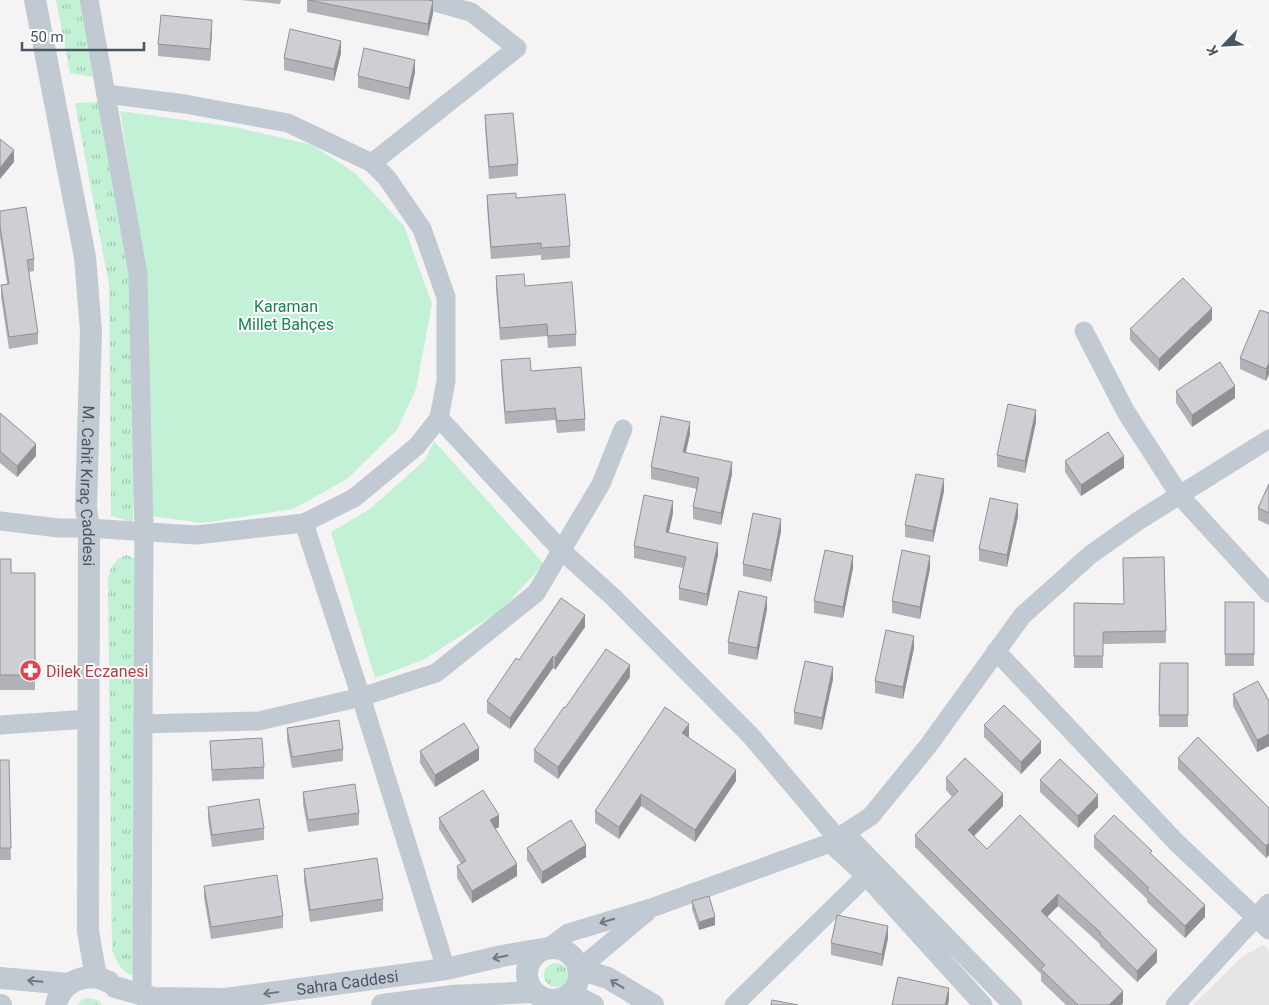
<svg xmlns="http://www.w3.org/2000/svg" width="1269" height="1005" font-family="Roboto,sans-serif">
<defs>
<pattern id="grass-tufts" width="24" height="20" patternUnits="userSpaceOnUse" patternTransform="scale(1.25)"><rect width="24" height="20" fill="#c3f1d5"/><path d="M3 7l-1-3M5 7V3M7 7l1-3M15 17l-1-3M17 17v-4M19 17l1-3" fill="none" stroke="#a0c6b0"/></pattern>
</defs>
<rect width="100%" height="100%" fill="#f5f3f3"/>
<polygon fill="#e6e4e5" points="1264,945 1269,951 1269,1005 1193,1005 1244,955"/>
<g fill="url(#grass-tufts)">
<polygon points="56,0 79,0 93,77 70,73"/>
<polygon points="98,102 131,278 134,492 133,522 111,516 109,285 75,103"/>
<path d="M126 555 134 558 136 562 135 968 132 975C121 972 116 960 112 950L108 580C110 567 114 560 126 555Z"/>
<circle cx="556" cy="975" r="12"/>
<polygon points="88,998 98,1000 102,1005 77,1005 83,999"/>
</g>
<g fill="#c3f1d5">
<polygon points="120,111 234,127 312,145 355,173 404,226 432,304 416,389 397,430 347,479 293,509 202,523 151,516 145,269"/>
<polygon points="434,441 544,564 501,610 423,660 375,678 331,532 370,509 425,460"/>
</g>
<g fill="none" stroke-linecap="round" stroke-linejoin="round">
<g stroke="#c1cad2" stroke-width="19">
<polyline points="89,0 138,274 144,532 143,724 259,721 361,697 436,673 536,593 601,484 623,429"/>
<polyline points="372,163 517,48 471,12 427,0"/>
<polyline points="1084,331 1126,412 1180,496 1269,593"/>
<polyline points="439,418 561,550 613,597 751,736 838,839"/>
<polyline points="0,521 59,528 89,528 196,535 304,523 354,498 417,446 439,418 446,381 446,297 422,229 387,178 372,163 288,123 185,104 106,94"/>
<polyline points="304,523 361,697 446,969"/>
<polyline points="996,651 1176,842 1269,930"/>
<polyline points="0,725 89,719"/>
<polyline points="846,834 1013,1005"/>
<polyline points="830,843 866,876 983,1005"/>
<polyline points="548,948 568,933 654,907 830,843 871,816 928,746 1022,616 1090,555 1138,521 1269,439"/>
<polyline points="579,969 647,912"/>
<polyline points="142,995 143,724"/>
<polyline points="734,1005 866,876"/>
<polyline points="1175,1005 1269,903"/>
</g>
<g stroke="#c1cad2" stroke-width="22">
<path id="s1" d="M35 0 85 257 91 331 86 508 89 528 88 931 96 977"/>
<circle cx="553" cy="974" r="26"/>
<polyline points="579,969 608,978 653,1005"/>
<polyline points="0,978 69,984"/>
<path id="s2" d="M115 987 154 998 225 999 446 969 502 956 548 948"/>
<polyline points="567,996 579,998 593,1005"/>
<polyline points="0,1005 1,1005"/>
<path d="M56 1005C61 980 89 971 109 982"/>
<polyline points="382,1005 452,996 534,992"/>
</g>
</g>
<g fill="#b0b2b7">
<polygon points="241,0 281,0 280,4"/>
<polygon points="307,0 433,13 428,36 307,12"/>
<polygon points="212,32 210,61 158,56 158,44"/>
<polygon points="341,53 334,81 284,70 284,58"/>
<polygon points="415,72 409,100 358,88 358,76"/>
<polygon points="485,115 518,164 518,176 489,179 485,127"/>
<polygon points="487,195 516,198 570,246 570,258 541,260 541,255 491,259 487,207"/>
<polygon points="0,211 34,259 34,271 29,272 38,333 38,344 9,349 1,297 1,285 7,284 0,237"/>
<polygon points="496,276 525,286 576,334 576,346 548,348 547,336 500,340 496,288"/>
<polygon points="1269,313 1269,374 1266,381 1240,369 1240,358"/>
<polygon points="1212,320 1159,371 1130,340 1130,329"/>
<polygon points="501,360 531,371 585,419 585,431 557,433 555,420 505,424 501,372"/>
<polygon points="1176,391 1235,398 1192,427 1176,403"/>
<polygon points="0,413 36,456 17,477 0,463"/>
<polygon points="1036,422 1025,473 997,467 997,455"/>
<polygon points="690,434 686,452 732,474 721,525 693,519 693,507 697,489 651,479 651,467"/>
<polygon points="1065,461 1124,468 1081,496 1065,472"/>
<polygon points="1269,484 1269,525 1258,520 1258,508"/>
<polygon points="944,491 933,542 905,537 905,525"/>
<polygon points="673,513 669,532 718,555 707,606 679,600 679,588 683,568 634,558 634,546"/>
<polygon points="1018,516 1007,567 979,561 979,549"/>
<polygon points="781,531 771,582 743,576 743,564"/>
<polygon points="1164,557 1166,643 1103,644 1103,668 1074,668 1074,603 1124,604"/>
<polygon points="0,559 11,573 35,573 35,690 0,690"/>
<polygon points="853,568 843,618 814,613 814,601"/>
<polygon points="930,568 920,619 892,613 892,601"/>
<rect x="1225" y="602" width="29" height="64"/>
<polygon points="767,609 757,660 728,654 728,642"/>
<polygon points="585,627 555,670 553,668 510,729 487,713 487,701 519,660"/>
<polygon points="914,648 903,699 875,693 875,681"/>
<polygon points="1160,663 1188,663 1188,727 1159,727"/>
<polygon points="630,677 558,779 534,762 534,750 565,708"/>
<polygon points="833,679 822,730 794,724 794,712"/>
<polygon points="1233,694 1269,701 1269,746 1257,752 1233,706"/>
<polygon points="984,725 1041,753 1021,774 984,737"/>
<polygon points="287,728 343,749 343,761 292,768 287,740"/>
<polygon points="689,736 688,737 736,781 695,842 641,806 619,839 595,823 595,811"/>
<polygon points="210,741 264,767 264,779 212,781"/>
<polygon points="420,751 479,760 435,787 420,763"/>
<polygon points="1178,758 1269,808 1269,855 1266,858 1178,769"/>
<polygon points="0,760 9,760 11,860 0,860"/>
<polygon points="946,778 1003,806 974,836 987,849 1020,815 1157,962 1137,982 1100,946 1100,944 1058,906 1047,917 1123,1003 1121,1005 1066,1005 1041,981 1041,974 915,847 915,835 952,797 946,790"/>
<polygon points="1040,780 1098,807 1078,828 1040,792"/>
<polygon points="303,792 359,813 359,825 308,832 303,804"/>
<polygon points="208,807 264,828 264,840 212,847 208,819"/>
<polygon points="439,818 499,827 495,829 517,876 472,903 457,878 457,866 461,864 439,829"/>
<polygon points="1094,836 1152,855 1205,917 1185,938 1147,902 1147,899 1094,848"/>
<polygon points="527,848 586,857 542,884 527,860"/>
<polygon points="304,869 383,899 383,911 310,922 304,881"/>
<polygon points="204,886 283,916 283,928 211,939 204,898"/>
<polygon points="692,901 715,925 699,930 692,909"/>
<polygon points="888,938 882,966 831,955 831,943"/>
</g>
<g fill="#909195">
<polygon points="433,1 433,13 428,36 428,24"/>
<polygon points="212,20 212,32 210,61 210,49"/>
<polygon points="341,41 341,53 334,81 334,69"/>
<polygon points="415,60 415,72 409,100 409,88"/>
<polygon points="14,150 14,162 0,179 0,168"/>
<polygon points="1212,308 1212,320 1159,371 1159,359"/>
<polygon points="1269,363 1269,374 1266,381 1266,369"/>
<polygon points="1235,386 1235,398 1192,427 1192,415"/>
<polygon points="1036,410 1036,422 1025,473 1025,461"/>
<polygon points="690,422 690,434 683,464 683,452"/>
<polygon points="36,444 36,456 17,477 17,466"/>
<polygon points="1124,456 1124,468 1081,496 1081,485"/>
<polygon points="732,462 732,474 721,525 721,513"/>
<polygon points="944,479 944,491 933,542 933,531"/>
<polygon points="673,501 673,513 666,544 666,532"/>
<polygon points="1018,504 1018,516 1007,567 1007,555"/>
<polygon points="781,519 781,531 771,582 771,570"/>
<polygon points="718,543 718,555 707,606 707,594"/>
<polygon points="853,556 853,568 843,618 843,607"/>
<polygon points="930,556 930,568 920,619 920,607"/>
<polygon points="767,597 767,609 757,660 757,648"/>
<polygon points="585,615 585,627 555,670 555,658"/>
<polygon points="914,636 914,648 903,699 903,687"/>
<polygon points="553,656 553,668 510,729 510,718"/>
<polygon points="630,665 630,677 558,779 558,767"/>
<polygon points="833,667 833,679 822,730 822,718"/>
<polygon points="689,724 689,736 682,745 682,733"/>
<polygon points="1269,734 1269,746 1257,752 1257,740"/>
<polygon points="1041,741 1041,753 1021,774 1021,762"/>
<polygon points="479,748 479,760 435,787 435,775"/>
<polygon points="736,770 736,781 695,842 695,830"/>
<polygon points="641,794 641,806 619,839 619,827"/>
<polygon points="1003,794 1003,806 968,842 968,830"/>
<polygon points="1098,795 1098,807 1078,828 1078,816"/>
<polygon points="499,815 499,827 490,832 490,820"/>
<polygon points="1269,843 1269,855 1266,858 1266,846"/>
<polygon points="586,845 586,857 542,884 542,872"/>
<polygon points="517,864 517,876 472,903 472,891"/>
<polygon points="1058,894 1058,906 1041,923 1041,911"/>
<polygon points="1205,905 1205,917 1185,938 1185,926"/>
<polygon points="715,917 715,925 699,930 699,922"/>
<polygon points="888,926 888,938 882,966 882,954"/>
<polygon points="1157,950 1157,962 1137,982 1137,971"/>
<polygon points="949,988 949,1000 948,1005 945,1005"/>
<polygon points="1123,991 1123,1003 1121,1005 1109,1005"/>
</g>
<g fill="#cdcfd5" stroke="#909195">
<polygon points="308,0 428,0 433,1 428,24"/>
<polygon points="161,15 212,20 210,49 158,44"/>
<polygon points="290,29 341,41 334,69 284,58"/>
<polygon points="364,48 415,60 409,88 358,76"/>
<polygon points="513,113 518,164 489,167 485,115"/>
<polygon points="0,139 14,150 0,168"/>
<polygon points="516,193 516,198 565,194 570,246 541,248 541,243 491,247 487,195"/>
<polygon points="26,207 34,259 27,260 38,333 9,337 1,285 9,284 0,226 0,211"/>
<polygon points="524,274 525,286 572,282 576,334 548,336 547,324 500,328 496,276"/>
<polygon points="1183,278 1212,308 1159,359 1130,329"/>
<polygon points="1260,310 1269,313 1269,363 1266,369 1240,358"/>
<polygon points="530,358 531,371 581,367 585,419 557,421 555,408 505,412 501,360"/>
<polygon points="1220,362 1235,386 1192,415 1176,391"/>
<polygon points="1008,404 1036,410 1025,461 997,455"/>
<polygon points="0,413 36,444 17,466 0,451"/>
<polygon points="661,416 690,422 683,452 732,462 721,513 693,507 699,478 651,467"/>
<polygon points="1108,432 1124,456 1081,485 1065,461"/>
<polygon points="916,474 944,479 933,531 905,525"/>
<polygon points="1269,484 1269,513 1258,508"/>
<polygon points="644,495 673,501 666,532 718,543 707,594 679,588 686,557 634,546"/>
<polygon points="990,498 1018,504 1007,555 979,549"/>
<polygon points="753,513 781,519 771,570 743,564"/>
<polygon points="825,550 853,556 843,607 814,601"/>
<polygon points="902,550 930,556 920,607 892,601"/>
<polygon points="1164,557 1166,631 1103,632 1103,656 1074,656 1074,603 1124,604 1123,558"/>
<polygon points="0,559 11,559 11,573 35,573 35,675 0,675"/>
<polygon points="739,591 767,597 757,648 728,642"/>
<polygon points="561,598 585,615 555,658 553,656 510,718 487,701 516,658 519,660"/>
<rect x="1225" y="602" width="29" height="52"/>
<polygon points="886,630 914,636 903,687 875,681"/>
<polygon points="606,649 630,665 558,767 534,750 564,707 565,708"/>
<polygon points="805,661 833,667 822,718 794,712"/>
<polygon points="1160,663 1188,663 1188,715 1159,715"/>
<polygon points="1258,681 1269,701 1269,734 1257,740 1233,694"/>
<polygon points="1004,705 1041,741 1021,762 984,725"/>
<polygon points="665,707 689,724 682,733 736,770 695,830 641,794 619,827 595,811"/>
<polygon points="339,720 343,749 292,757 287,728"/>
<polygon points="464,723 479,748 435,775 420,751"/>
<polygon points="1198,737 1269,808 1269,843 1266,846 1178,758"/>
<polygon points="262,738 264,767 212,770 210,741"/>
<polygon points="965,758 1003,794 968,830 987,849 1020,815 1157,950 1137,971 1100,934 1101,933 1058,894 1041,911 1123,991 1109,1005 1078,1005 1041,969 1045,965 915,835 958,791 946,778"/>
<polygon points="1060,759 1098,795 1078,816 1040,780"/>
<polygon points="0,760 9,760 11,848 0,848"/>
<polygon points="355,784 359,813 308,820 303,792"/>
<polygon points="483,790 499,815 490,820 517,864 472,891 457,866 466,861 439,818"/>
<polygon points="259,799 264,828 212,835 208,807"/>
<polygon points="1114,815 1152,851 1150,853 1205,905 1185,926 1147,890 1149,888 1094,836"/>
<polygon points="571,820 586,845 542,872 527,848"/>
<polygon points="377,858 383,899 310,910 304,869"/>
<polygon points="277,875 283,916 211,927 204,886"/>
<polygon points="709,896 715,917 699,922 692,901"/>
<polygon points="837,915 888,926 882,954 831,943"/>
<polygon points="898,977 949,988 945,1005 892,1005"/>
<polygon points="772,1000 798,1005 771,1005"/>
</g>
<defs><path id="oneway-shaft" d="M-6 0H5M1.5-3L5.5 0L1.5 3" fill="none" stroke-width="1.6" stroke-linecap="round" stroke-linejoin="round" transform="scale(1.25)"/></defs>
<g stroke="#6e7983">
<use href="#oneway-shaft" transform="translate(607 921) rotate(163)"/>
<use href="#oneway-shaft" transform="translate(500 957) rotate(168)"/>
<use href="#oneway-shaft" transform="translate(35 981) rotate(-175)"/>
<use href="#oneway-shaft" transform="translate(617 984) rotate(-149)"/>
<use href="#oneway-shaft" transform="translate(271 993) rotate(172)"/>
</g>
<defs>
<symbol id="pharmacy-disc" viewBox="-11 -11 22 22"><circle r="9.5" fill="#e0444e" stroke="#fff"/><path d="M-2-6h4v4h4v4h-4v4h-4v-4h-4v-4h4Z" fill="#fff"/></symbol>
</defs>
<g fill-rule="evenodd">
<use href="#pharmacy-disc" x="18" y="658" width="25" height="25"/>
</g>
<g text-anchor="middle" stroke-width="4" stroke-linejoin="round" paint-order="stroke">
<g font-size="16" fill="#17864f" stroke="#fff">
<text x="286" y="312">Karaman<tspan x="286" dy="18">Millet Bahçes</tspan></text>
</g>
<g font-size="16" fill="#4a5661" stroke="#fff">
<text dy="6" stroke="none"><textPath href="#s1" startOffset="491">M. Cahit Kıraç Caddesi</textPath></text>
<text dy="6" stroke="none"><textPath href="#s2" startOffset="235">Sahra Caddesi</textPath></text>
</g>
<g font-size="16" fill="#be3a42" stroke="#fff" text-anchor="start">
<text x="46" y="677">Dilek Eczanesi</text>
</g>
</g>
<g transform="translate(1224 45) rotate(245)" stroke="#ffffff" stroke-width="4" paint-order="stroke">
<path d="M0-4L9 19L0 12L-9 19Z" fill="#4a5661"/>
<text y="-8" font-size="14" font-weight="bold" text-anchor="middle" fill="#4a5661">K</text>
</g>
<path d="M22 42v8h122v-8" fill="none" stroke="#4a5661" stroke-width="2.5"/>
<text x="30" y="42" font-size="15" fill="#4a5661" stroke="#ffffff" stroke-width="4" paint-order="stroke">50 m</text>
</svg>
